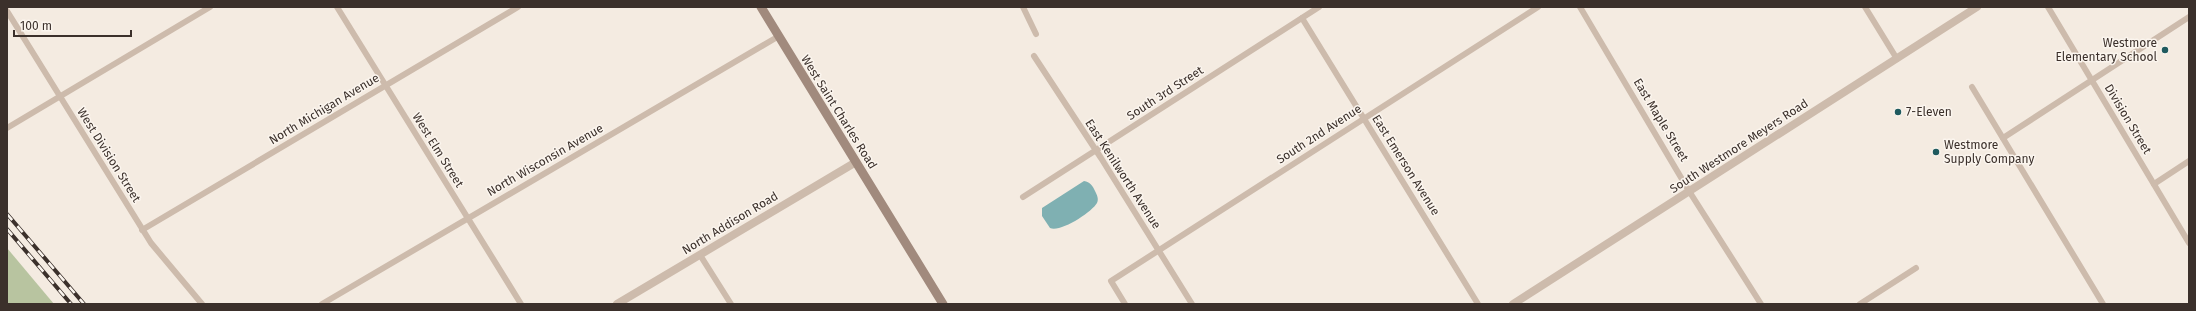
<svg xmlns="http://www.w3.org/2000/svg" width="2196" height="311" font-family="'Fira Sans',sans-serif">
<rect width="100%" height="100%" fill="#f4ebe1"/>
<polygon fill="#b8c4a0" points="7,248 54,304 7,304"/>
<path fill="#7fb0b2" d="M1084 181C1090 182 1093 186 1095 191 1097 195 1099 199 1097 203 1092 212 1060 233 1050 228L1042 216V208Z"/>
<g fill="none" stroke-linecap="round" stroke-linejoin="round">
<g stroke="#cdbbac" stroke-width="6">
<polyline points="337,7 521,304"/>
<polyline points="1023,7 1036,34"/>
<polyline points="1580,7 1689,191 1761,304"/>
<polyline points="1865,7 1897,59"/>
<polyline points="2048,7 2189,243"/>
<polyline points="7,11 151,243 202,304"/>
<polyline points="1302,18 1478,304"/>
<polyline points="1034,56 1101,158 1192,304"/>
<polyline points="1972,87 2103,304"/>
<polyline points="7,128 210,7"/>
<polyline points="2003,138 2189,17"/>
<polyline points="2154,184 2189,161"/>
<polyline points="1023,197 1319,7"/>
<polyline points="142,230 518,7"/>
<polyline points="700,255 731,304"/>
<polyline points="322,304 779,36"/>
<polyline points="1125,304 1111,281 1538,7"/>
<polyline points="1860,304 1916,268"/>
</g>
<g stroke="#cdbbac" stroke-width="8">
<polyline points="617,304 856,162"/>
<polyline points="1513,304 1977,7"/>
</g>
<polyline stroke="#a18a7d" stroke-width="9" points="761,7 943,304"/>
<defs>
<g id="rail">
<polyline points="7,214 84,304"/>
<polyline points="7,229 71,304"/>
</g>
</defs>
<use href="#rail" stroke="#3b302b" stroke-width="4"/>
<use href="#rail" stroke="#fbf5ee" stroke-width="2.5" stroke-dasharray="8" stroke-linecap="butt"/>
</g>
<g fill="#1f5a5e" stroke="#fbf5ee" stroke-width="1.5">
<circle cx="2165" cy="50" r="4"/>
<circle cx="1898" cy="112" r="4"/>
<circle cx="1936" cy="152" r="4"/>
</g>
<g text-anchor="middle" stroke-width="3" stroke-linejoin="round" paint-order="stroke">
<g font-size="12" fill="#3b302b" stroke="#fbf5ee" text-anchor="start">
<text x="2157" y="47" text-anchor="end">Westmore<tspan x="2157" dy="14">Elementary School</tspan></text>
<text x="1906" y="116">7-Eleven</text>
<text x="1944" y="149">Westmore<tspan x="1944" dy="14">Supply Company</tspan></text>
</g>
<g font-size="12" fill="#3b302b" stroke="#fbf5ee">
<text transform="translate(1165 93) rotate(-33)" y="4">South 3rd Street</text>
<text transform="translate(324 109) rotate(-31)" y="4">North Michigan Avenue</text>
<text transform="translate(839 112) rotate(58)" y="4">West Saint Charles Road</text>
<text transform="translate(2128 119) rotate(59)" y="4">Division Street</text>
<text transform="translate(1661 120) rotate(59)" y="4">East Maple Street</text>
<text transform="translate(1319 134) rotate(-33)" y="4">South 2nd Avenue</text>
<text transform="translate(1739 146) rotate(-33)" y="4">South Westmore Meyers Road</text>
<text transform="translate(438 150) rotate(58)" y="4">West Elm Street</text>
<text transform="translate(109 155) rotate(58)" y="4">West Division Street</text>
<text transform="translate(545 160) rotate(-30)" y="4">North Wisconsin Avenue</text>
<text transform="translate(1406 165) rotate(58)" y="4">East Emerson Avenue</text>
<text transform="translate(1123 174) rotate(57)" y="4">East Kenilworth Avenue</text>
<text transform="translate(730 223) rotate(-31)" y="4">North Addison Road</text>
</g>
</g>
<rect width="2196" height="311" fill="none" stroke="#3b302b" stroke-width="16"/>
<path d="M14 30v6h117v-6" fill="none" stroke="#3b302b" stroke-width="2"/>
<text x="20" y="30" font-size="12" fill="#3b302b" stroke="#fbf5ee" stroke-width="3" paint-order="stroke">100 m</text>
</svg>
